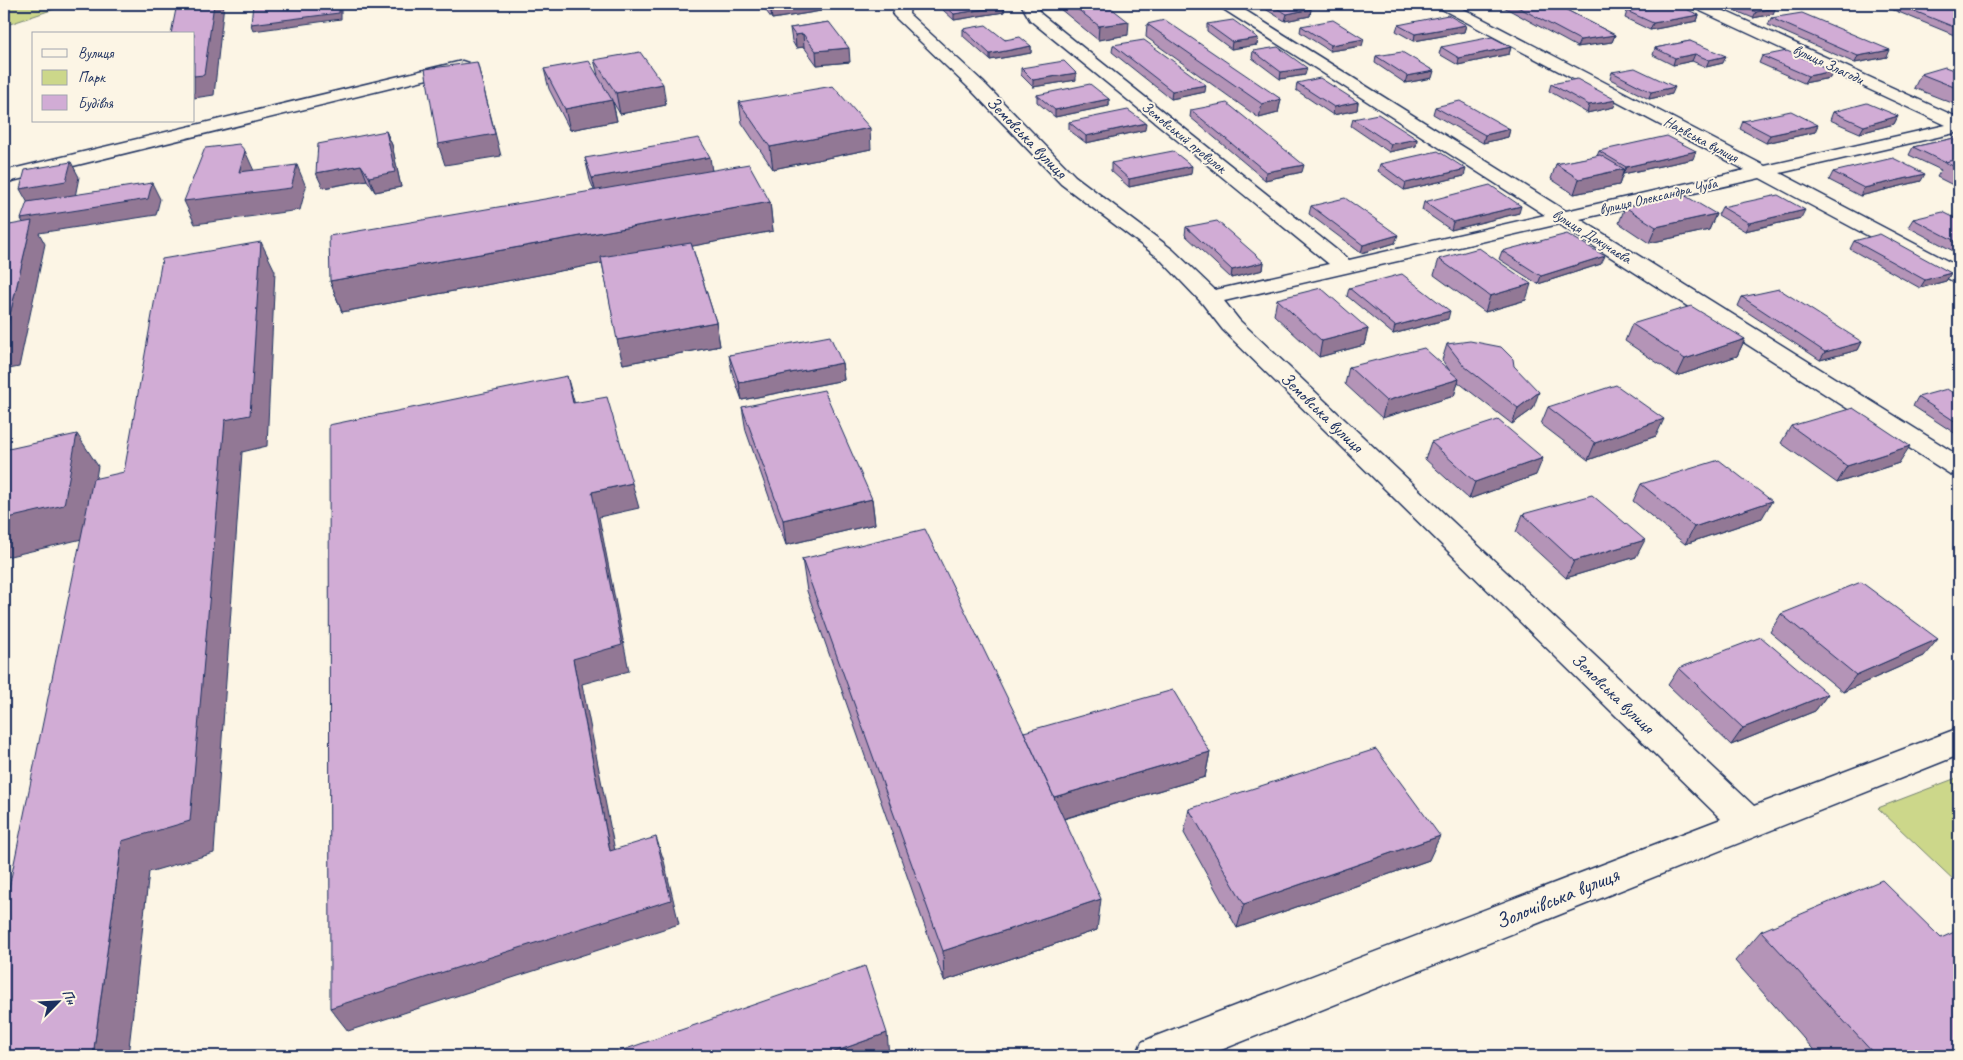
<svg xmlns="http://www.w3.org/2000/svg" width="1963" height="1060" font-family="Caveat,sans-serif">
<rect width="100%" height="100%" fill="#fcf5e5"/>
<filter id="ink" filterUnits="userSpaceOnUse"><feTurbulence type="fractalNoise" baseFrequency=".02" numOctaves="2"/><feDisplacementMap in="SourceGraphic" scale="10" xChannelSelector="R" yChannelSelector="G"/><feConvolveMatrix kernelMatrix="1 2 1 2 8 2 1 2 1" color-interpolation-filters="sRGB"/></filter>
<g filter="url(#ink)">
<g fill="#ccd78a" stroke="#748374">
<polygon points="4,4 69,4 4,26"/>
<polygon points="1959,777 1959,885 1878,808"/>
</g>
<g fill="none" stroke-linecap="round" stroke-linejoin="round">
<defs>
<g id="minor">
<polygon points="896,4 910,4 909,14 983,82 1075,176 1173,250 1215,290 1329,264 1030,20 1021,4 1035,4 1041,14 1349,260 1545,215 1220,7 1218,4 1235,4 1566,211 1745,170 1438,7 1436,4 1454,4 1765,166 1946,125 1692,7 1690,4 1709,4 1959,118 1959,132 1780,173 1959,267 1959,281 1951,280 1760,178 1580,219 1959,456 1959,476 1950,474 1559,224 1224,301 1239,320 1754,806 1959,728 1959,755 1206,1056 1136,1056 1142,1042 1156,1036 1721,819 1223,330 1202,303 1159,258 1061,184 971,90 896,18 893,15"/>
<polygon points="1938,4 1959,4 1959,13 1940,7"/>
<polygon points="462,61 468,63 470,66 468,69 4,183 4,171"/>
</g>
</defs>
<use href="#minor" stroke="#1b2f5e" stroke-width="3"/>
<use href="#minor" fill="#fcf5e5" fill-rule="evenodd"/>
</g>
<g fill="#b494b7" stroke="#1b2f5e">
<polygon points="761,4 820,4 821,11 772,19"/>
<polygon points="943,4 1004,6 1004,12 954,20 943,10"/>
<polygon points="1054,4 1106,4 1128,35 1098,40"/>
<polygon points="1257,4 1301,4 1311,9 1310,16 1285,21"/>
<polygon points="1503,4 1555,4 1615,35 1612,42 1577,47 1502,6"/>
<polygon points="1719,4 1767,4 1773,14 1753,18"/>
<polygon points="1885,4 1938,4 1959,12 1959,37 1884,6"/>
<polygon points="1627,11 1699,15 1697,21 1650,30 1625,18"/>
<polygon points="1771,18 1887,57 1855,63 1768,25"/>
<polygon points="829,22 850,62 817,65 804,47 796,48 792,41 790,28"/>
<polygon points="1147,24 1281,99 1278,113 1259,118 1146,37"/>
<polygon points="1207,24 1258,38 1257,45 1231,49 1207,31"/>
<polygon points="1398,25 1466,25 1464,32 1414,41 1396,31"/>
<polygon points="1301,26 1362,46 1330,51 1300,32"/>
<polygon points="963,29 1031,46 1031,53 990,60 963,36"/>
<polygon points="1690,41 1723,63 1706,67 1692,61 1673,65 1653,55 1655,48"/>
<polygon points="1113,45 1205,92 1171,99 1112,52"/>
<polygon points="1441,47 1511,47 1509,54 1458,65 1439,54"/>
<polygon points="1253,51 1305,75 1280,79 1252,58"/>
<polygon points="1376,56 1432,78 1405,83 1375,63"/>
<polygon points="1762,56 1830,78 1804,83 1759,63"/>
<polygon points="594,60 666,105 620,114 613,102 617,121 570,130 549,89 544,69 598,75"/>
<polygon points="1021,68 1076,80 1033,87 1021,75"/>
<polygon points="1612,72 1672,94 1649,99 1610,79"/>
<polygon points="1959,72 1959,104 1957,105 1914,88 1921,74"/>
<polygon points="1297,83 1358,102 1357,110 1333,115 1296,90"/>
<polygon points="1551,84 1614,107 1587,113 1549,91"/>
<polygon points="1037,95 1109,99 1109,106 1055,117 1037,102"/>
<polygon points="739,102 871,149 773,169 742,123"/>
<polygon points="1435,107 1510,129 1508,137 1483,143 1433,114"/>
<polygon points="1191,110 1302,172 1265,180 1190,117"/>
<polygon points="1833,112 1898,116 1894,124 1860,133 1830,120"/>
<polygon points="1353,119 1417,139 1416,146 1389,152 1351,126"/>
<polygon points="1743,121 1815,132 1766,143 1740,129"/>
<polygon points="1069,122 1145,130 1086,143 1069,130"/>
<polygon points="386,131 392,145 401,187 375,192 367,180 323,188"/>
<polygon points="1959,137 1959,188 1937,177 1941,170 1909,155 1913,147"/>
<polygon points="1599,151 1693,159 1623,174 1619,185 1574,194 1551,179 1556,164 1597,156"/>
<polygon points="585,158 712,170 770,202 773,231 692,246 716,322 720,346 623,364 602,263 342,312 330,281 594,190 590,180"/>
<polygon points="1111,163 1191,174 1129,187 1111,171"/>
<polygon points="1380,164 1464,176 1404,190 1378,171"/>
<polygon points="1833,172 1921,181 1860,196 1829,180"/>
<polygon points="1424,202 1519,213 1451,230 1422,210"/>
<polygon points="1311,206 1395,243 1361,253 1309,214"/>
<polygon points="1625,207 1716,214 1709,230 1649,243 1619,223"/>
<polygon points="1722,207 1801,218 1745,231 1718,215"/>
<polygon points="1913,219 1959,220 1959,254 1908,227"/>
<polygon points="1186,227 1264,262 1263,270 1231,278 1185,235"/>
<polygon points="1854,241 1951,273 1946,281 1920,288 1850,249"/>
<polygon points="1502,251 1601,264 1538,284 1499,259"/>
<polygon points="1439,259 1526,300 1485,312 1434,275"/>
<polygon points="1349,288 1448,319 1393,334 1347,296"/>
<polygon points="1742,297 1862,342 1858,350 1820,360 1738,306"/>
<polygon points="1277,299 1368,329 1364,345 1319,357 1274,315"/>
<polygon points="1632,324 1745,339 1737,356 1677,376 1625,341"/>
<polygon points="1447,344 1514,366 1533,409 1512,424 1458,382 1454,396 1382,418 1345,384 1349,367 1450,371 1442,360"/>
<polygon points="729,355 842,363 844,380 742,400 732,372"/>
<polygon points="1918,397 1959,397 1959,436 1913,406"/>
<polygon points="742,407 872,499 875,524 786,545 746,431"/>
<polygon points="1548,407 1656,436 1588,460 1541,424"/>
<polygon points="1791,426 1899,463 1837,483 1781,443"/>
<polygon points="1431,442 1536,475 1469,499 1425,459"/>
<polygon points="1641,484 1762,518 1685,544 1633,501"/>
<polygon points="1523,514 1636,557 1566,578 1516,532"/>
<polygon points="802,559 1024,732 1210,752 1205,777 1064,819 1097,930 944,981 807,591"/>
<polygon points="1781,614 1924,656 1843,692 1770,632"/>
<polygon points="1679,668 1828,694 1815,711 1731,745 1668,685"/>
<polygon points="1189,809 1429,860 1237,928 1184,833"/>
<polygon points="1761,931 1941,938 1959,1056 1819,1056 1735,961"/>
</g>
<g fill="#927895" stroke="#1b2f5e">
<polygon points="214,4 224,4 214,95 194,98 194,76"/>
<polygon points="339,4 341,4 341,19 253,31 251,24"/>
<polygon points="821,5 821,11 772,19 771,12"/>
<polygon points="1004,6 1004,12 954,20 954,14"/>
<polygon points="1776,7 1773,14 1753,18 1756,12"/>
<polygon points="1311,9 1310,16 1285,21 1287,14"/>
<polygon points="1699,15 1697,21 1650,30 1653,23"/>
<polygon points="1129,22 1128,35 1098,40 1099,26"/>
<polygon points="1466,25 1464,32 1414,41 1415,34"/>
<polygon points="803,34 804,47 796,48 795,35"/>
<polygon points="1615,35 1612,42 1577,47 1580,40"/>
<polygon points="1258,38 1257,45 1231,49 1232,42"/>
<polygon points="1364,39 1362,46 1330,51 1331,45"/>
<polygon points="1031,46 1031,53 990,60 990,54"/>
<polygon points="1511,47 1509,54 1458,65 1459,58"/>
<polygon points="849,48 850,62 817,65 816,51"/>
<polygon points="1890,50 1887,57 1855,63 1858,56"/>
<polygon points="1695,54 1692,61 1673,65 1675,58"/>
<polygon points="1726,56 1723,63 1706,67 1709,60"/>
<polygon points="477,62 501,156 445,165 438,144"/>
<polygon points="1307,68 1305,75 1280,79 1281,72"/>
<polygon points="1434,71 1432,78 1405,83 1407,76"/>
<polygon points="1833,71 1830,78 1804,83 1808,76"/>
<polygon points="1076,73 1076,80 1033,87 1033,80"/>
<polygon points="663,84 666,105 620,114 616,93"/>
<polygon points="1206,85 1205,92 1171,99 1172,91"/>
<polygon points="1675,87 1672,94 1649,99 1651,92"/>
<polygon points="1109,99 1109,106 1055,117 1055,110"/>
<polygon points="1281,99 1278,113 1259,118 1262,104"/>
<polygon points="612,100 617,121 570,130 565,109"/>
<polygon points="1616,100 1614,107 1587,113 1589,105"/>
<polygon points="1358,102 1357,110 1333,115 1334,107"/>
<polygon points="1898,116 1894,124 1860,133 1864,126"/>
<polygon points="1146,123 1145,130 1086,143 1086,136"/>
<polygon points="1818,125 1815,132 1766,143 1770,135"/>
<polygon points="870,128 871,149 773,169 770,147"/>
<polygon points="1510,129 1508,137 1483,143 1485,135"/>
<polygon points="386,131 392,145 401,187 375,192 369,177"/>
<polygon points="1417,139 1416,146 1389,152 1391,144"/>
<polygon points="245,151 255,173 297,165 306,187 300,210 195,224 184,201 239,172"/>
<polygon points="1696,151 1693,159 1623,174 1626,167"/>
<polygon points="710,157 713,179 598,200 592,178"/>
<polygon points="71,162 79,177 75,197 29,205 20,189"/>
<polygon points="361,165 367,180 323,188 316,173"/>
<polygon points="1304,165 1302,172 1265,180 1266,172"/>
<polygon points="1192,166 1191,174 1129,187 1129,179"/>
<polygon points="1466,169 1464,176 1404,190 1406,183"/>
<polygon points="1624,169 1619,185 1574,194 1579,179"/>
<polygon points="1925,174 1921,181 1860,196 1864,188"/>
<polygon points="152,183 160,199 156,215 39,233 45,244 19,367 4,370 4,340 29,233 21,219"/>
<polygon points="770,202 773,231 342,312 330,281"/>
<polygon points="1521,206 1519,213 1451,230 1453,222"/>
<polygon points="1805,210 1801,218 1745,231 1749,223"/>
<polygon points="1716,214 1709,230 1649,243 1656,227"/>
<polygon points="1398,235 1395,243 1361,253 1363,245"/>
<polygon points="261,242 275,271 267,446 242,452 214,853 149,872 128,1056 93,1056 122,841 225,420"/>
<polygon points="1605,256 1601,264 1538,284 1541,276"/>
<polygon points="1264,262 1263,270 1231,278 1232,270"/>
<polygon points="1951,273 1946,281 1920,288 1925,280"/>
<polygon points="1531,284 1526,300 1485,312 1490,296"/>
<polygon points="1450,311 1448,319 1393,334 1395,326"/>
<polygon points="716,322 720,346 623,364 617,340"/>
<polygon points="1368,329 1364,345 1319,357 1322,341"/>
<polygon points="1745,339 1737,356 1677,376 1685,359"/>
<polygon points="1862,342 1858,350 1820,360 1825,352"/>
<polygon points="842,363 844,380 742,400 739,383"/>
<polygon points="567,376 574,401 580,428 573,403"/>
<polygon points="1459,379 1454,396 1382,418 1386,401"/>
<polygon points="1539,392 1533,409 1512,424 1518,408"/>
<polygon points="1664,419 1656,436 1588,460 1595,443"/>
<polygon points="77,434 98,466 86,538 6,557 4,564 4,519"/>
<polygon points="1910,446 1899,463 1837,483 1847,466"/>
<polygon points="1543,458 1536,475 1469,499 1475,482"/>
<polygon points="632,483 639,508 599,517 629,671 582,684 620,876 610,851 573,659 592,492"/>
<polygon points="872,499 875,524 786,545 783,520"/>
<polygon points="1772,501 1762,518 1685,544 1694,527"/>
<polygon points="1645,540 1636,557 1566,578 1574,561"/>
<polygon points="1938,639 1924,656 1843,692 1856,675"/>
<polygon points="1828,694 1815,711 1731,745 1743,728"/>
<polygon points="1210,752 1205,777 1049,823 1051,798"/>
<polygon points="1440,836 1429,860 1237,928 1244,904"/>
<polygon points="656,837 664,861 679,924 348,1031 330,1008"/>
<polygon points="1101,899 1097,930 944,981 943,951"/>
<polygon points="887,1033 889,1055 886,1056 823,1056"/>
</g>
<g fill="#d1acd5" stroke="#1b2f5e">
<polygon points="177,4 214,4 204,75 194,76 194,34 171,34"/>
<polygon points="253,4 339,4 339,13 251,24"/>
<polygon points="765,4 820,4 821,5 771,12"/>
<polygon points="943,4 1002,4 1004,6 954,14"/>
<polygon points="1071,4 1106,4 1129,22 1099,26"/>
<polygon points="1269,4 1301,4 1311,9 1287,14"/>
<polygon points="1512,4 1555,4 1615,35 1580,40"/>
<polygon points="1671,4 1675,4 1699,15 1653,23 1627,11"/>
<polygon points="1737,4 1767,4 1776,7 1756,12"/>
<polygon points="1897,4 1938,4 1959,12 1959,29"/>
<polygon points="1802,13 1890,50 1858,56 1771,18"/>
<polygon points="1448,15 1466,25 1415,34 1398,25"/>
<polygon points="1165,20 1281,99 1262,104 1147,24"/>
<polygon points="1233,20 1258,38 1232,42 1207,24"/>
<polygon points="1333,20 1364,39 1331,45 1301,26"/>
<polygon points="829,22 849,48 816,51 803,34 795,35 790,28"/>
<polygon points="986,25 1005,40 1020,37 1031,46 990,54 963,29"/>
<polygon points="1492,37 1511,47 1459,58 1441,47"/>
<polygon points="1144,40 1206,85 1172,91 1113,45"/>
<polygon points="1690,41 1726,56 1709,60 1695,54 1675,58 1655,48"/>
<polygon points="1278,47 1307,68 1281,72 1253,51"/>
<polygon points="1787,51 1833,71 1808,76 1762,56"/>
<polygon points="640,52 663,84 616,93 594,60"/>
<polygon points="1402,52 1434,71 1407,76 1376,56"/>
<polygon points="589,61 612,100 565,109 544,69"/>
<polygon points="1064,61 1076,73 1033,80 1021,68"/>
<polygon points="477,62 495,134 438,144 425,69"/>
<polygon points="1945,67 1959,72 1959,89 1921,74"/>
<polygon points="1635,68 1675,87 1651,92 1612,72"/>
<polygon points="1320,78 1358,102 1334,107 1297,83"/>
<polygon points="1577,79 1616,100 1589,105 1551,84"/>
<polygon points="1090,84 1109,99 1055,110 1037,95"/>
<polygon points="833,86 870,128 770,147 739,102"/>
<polygon points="1460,101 1510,129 1485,135 1435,107"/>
<polygon points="1227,103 1304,165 1266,172 1191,110"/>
<polygon points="1867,103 1898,116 1864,126 1833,112"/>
<polygon points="1128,110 1146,123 1086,136 1069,122"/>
<polygon points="1791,111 1818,125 1770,135 1743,121"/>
<polygon points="1378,114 1417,139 1391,144 1353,119"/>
<polygon points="386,131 395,172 369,177 361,165 316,173 318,144"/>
<polygon points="1667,136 1696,151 1626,167 1599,151"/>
<polygon points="1959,137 1959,159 1945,162 1946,163 1913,147"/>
<polygon points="699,138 710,157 592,178 585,158"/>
<polygon points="239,144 245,151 239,172 297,165 291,188 184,201 205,148"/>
<polygon points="1173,151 1192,166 1129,179 1111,163"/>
<polygon points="1438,151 1466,169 1406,183 1380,164"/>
<polygon points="1600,155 1624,169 1579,179 1556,164"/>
<polygon points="1893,158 1925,174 1864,188 1833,172"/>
<polygon points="1959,159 1959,169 1945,162"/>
<polygon points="71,162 66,181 20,189 25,170"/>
<polygon points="749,164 770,202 330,281 329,236"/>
<polygon points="152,183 148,199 21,219 27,202"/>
<polygon points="1490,185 1521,206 1453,222 1424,202"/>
<polygon points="1684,195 1716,214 1656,227 1625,207"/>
<polygon points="1778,195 1805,210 1749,223 1722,207"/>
<polygon points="1345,198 1398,235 1363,245 1311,206"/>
<polygon points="1943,212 1959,220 1959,243 1913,219"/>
<polygon points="32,221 4,340 4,226"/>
<polygon points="1217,221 1264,262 1232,270 1186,227"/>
<polygon points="1567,234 1605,256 1541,276 1502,251"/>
<polygon points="1880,234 1951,273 1925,280 1854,241"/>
<polygon points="261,242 250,415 225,420 190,821 122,841 93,1056 4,1056 4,912 93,479 124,472 162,259"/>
<polygon points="691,243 716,322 617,340 601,257"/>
<polygon points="1479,248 1531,284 1490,296 1439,259"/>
<polygon points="1402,274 1450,311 1395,326 1349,288"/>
<polygon points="1321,288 1368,329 1322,341 1277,299"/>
<polygon points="1779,289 1862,342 1825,352 1742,297"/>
<polygon points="1691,306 1745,339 1685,359 1632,324"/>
<polygon points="830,336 842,363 739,383 729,355"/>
<polygon points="1470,341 1501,347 1513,359 1514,366 1539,392 1518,408 1464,366 1447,344"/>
<polygon points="1424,348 1459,379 1386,401 1349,367"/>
<polygon points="567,376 573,403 607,397 632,483 592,492 622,645 573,659 610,851 656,837 671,900 330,1008 329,425"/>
<polygon points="1616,385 1664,419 1595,443 1548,407"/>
<polygon points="1947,389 1959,397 1959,424 1918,397"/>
<polygon points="824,390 872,499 783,520 742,407"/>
<polygon points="1853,408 1910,446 1847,466 1791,426"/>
<polygon points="1498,420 1543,458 1475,482 1431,442"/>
<polygon points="77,434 64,505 4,519 4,450"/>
<polygon points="1719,460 1772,501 1694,527 1641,484"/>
<polygon points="1592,495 1645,540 1574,561 1523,514"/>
<polygon points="925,529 1021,726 1101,899 943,951 802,559"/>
<polygon points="1861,582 1938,639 1856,675 1781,614"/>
<polygon points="1761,637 1828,694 1743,728 1679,668"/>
<polygon points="1173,690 1210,752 1054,797 1024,732"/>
<polygon points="1376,749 1440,836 1244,904 1189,809"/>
<polygon points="1882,880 1941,938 1959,930 1959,1056 1876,1056 1761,931"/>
<polygon points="865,966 887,1033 823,1056 606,1056"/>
<polygon points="1224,1054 1225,1056 1217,1056"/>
</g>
</g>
<g text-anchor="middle" stroke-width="4" stroke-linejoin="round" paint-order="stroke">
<g font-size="15" fill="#1b2f5e" stroke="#fcf5e5">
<text transform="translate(1828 64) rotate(25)" y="5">вулиця Злагоди</text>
<text transform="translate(1184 137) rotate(39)" y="5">Земовський провулок</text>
<text transform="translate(1701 139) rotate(28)" y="5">Нарвська вулиця</text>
<text transform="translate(1658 196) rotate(-13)" y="5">вулиця Олександра Чуба</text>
<text transform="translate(1592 236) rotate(32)" y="5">вулиця Докучаєва</text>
</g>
<g font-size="18" fill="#1b2f5e" stroke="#fcf5e5">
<text transform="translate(1027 137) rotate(46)" y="6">Земовська вулиця</text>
<text transform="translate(1322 412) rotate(44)" y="6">Земовська вулиця</text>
<text transform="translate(1613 693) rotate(44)" y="6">Земовська вулиця</text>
</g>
<g font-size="21" fill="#1b2f5e" stroke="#fcf5e5">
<text transform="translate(1557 898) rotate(-22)" y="7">Золочівська вулиця</text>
</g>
</g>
<rect width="1963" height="1060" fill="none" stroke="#fcf5e5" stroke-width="20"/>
<rect x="10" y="10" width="1943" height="1040" fill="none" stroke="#1b2f5e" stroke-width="2" filter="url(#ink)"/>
<rect x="32" y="32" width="162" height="90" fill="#fcf5e5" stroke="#a2a6af"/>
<rect x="42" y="49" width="25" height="8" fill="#fcf5e5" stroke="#a2a6af"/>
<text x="78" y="58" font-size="15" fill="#1b2f5e">Вулиця</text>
<rect x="42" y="70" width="25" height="15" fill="#ccd78a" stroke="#a2a6af"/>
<text x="78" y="82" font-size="15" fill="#1b2f5e">Парк</text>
<rect x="42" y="95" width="25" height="15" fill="#d1acd5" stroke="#a2a6af"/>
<text x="78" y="108" font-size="15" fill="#1b2f5e">Будівля</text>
<g transform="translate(58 1002) rotate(66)" stroke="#fcf5e5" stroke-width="4" paint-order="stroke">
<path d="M0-4L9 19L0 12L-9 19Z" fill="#1b2f5e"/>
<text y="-8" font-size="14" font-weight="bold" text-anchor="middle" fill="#1b2f5e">Пн</text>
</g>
</svg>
